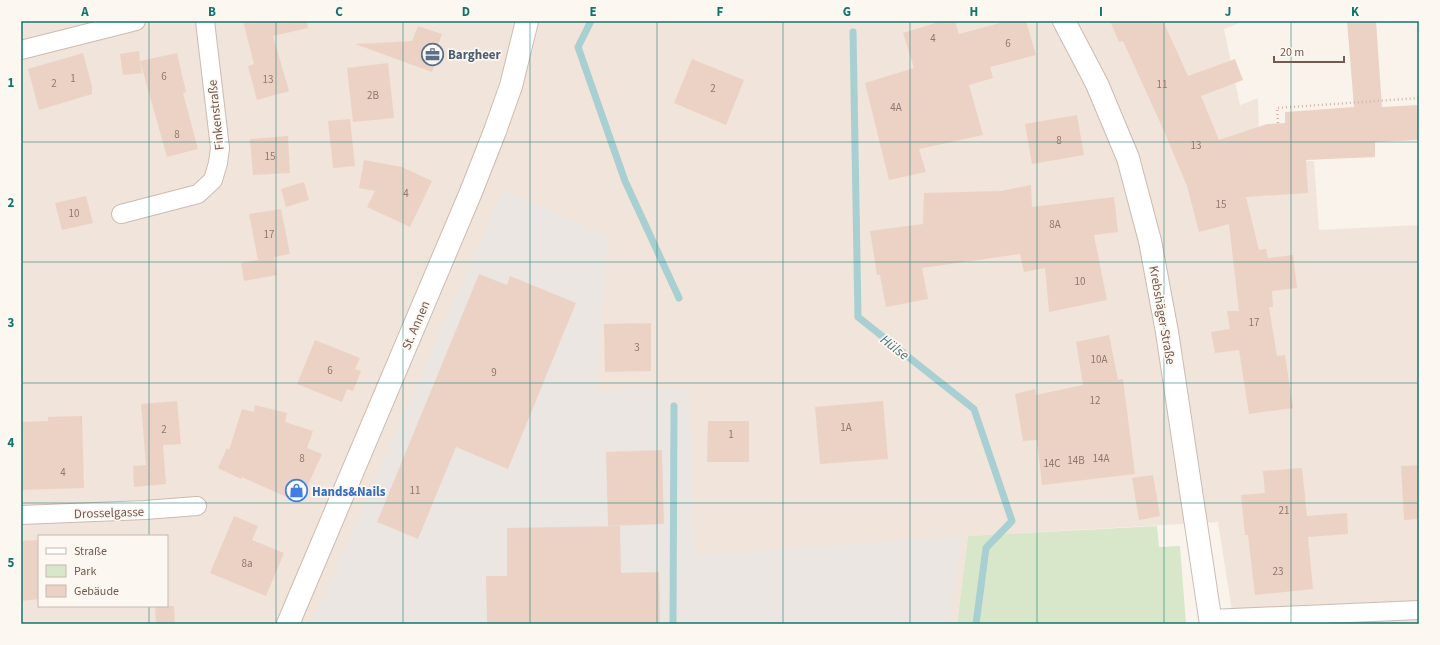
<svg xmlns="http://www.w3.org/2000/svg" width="1440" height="645" font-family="'Source Sans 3',sans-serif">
<rect width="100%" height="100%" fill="#faf3eb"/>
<path fill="#f1e4da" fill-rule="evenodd" d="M21 21H1244L1224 29 1240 105 1258 98 1259 136 1303 161H1314L1319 230 1419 225V624H1234L1218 522 968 536 957 624H21ZM39 536H167V606H39Z"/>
<polygon fill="#ece6e3" points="503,189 608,237 596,391 689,388 695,555 961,536 950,624 311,624"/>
<polygon fill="#d8e7ca" points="1157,526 1159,547 1180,546 1186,624 957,624 968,536"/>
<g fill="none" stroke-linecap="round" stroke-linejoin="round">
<g stroke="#a8cfd2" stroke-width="7">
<polyline points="591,21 578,47 625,181 679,298"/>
<polyline points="853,32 858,317 974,409 1012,521 986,548 976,624"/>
<polyline points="673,624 674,406"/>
</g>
</g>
<g fill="#ecd2c5">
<polygon points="243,21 307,21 308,28 273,36 289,91 257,100 248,66 254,64"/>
<polygon points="942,21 955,21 959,34 1007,21 1026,21 1036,55 990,67 993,78 969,85 983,135 919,149 926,172 889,180 865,83 914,68 903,33"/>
<polygon points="1110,21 1169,21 1164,23 1188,76 1235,59 1243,80 1201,96 1219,140 1267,124 1285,123 1285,112 1354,107 1347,21 1376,21 1382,107 1419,105 1419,140 1375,142 1375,157 1306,160 1308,193 1246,197 1259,250 1266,249 1268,258 1293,255 1297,288 1272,291 1273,307 1269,307 1277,356 1285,355 1293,408 1249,414 1239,350 1215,353 1211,332 1230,329 1227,311 1239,311 1229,224 1199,232 1187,186 1164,131 1123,41 1119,42"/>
<polygon points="418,26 442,34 437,48 440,49 432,72 355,44 412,41"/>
<polygon points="139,51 140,61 177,53 186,92 183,93 198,149 167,157 140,61 142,73 123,75 120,54"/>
<polygon points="83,53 92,86 92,94 39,110 28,69"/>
<polygon points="692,59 744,80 726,125 674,103"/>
<polygon points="388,63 394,118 353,122 347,68"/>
<polygon points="1077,115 1084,155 1032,164 1025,124"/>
<polygon points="350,119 355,166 333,168 328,121"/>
<polygon points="288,136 290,173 253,175 250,139"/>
<polygon points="364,160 402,167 432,181 410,227 367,207 375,191 359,188"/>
<polygon points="304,182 309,200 286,207 281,189"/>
<polygon points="1031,185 1032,207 1114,197 1118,232 1094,235 1107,300 1049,312 1045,268 1024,272 1020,254 922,268 928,299 886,307 880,275 877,275 870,231 923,224 924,193 1001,191"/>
<polygon points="86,196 93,223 62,230 55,203"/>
<polygon points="281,209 290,254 274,257 277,275 244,281 241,263 258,260 249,214"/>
<polygon points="479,274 507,285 510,276 576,303 508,469 456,447 418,539 377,522"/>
<polygon points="651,323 651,371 605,372 604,324"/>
<polygon points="1109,335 1118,380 1123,379 1135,474 1042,485 1037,440 1023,441 1015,394 1035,389 1036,395 1083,385 1076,342"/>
<polygon points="315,340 360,358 355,369 361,371 353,391 347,389 342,402 297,384"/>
<polygon points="177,401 181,444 163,445 166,484 134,487 133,466 146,465 141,404"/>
<polygon points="883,401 888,459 820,464 815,407"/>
<polygon points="255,405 287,413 285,422 313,431 307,448 322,454 300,503 242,477 241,479 218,468 227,448 229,450 242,409 254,412"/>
<polygon points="82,416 84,488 21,490 21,422 48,421 48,417"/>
<polygon points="708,421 749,421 749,462 707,462"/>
<polygon points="662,450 664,524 608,526 606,452"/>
<polygon points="1419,465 1419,519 1404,520 1401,466"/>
<polygon points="1302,468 1307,516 1347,513 1348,534 1308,537 1313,589 1255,595 1248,535 1245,535 1241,495 1265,493 1263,471"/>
<polygon points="1153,475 1160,516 1139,520 1132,478"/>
<polygon points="234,516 258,526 252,540 284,553 266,596 210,573"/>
<polygon points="620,526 621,573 659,572 660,624 487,624 486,576 507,576 507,528"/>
<polygon points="39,540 39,599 21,601 21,541"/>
<polygon points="155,606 174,606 175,624 156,624"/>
</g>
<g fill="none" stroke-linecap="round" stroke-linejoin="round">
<defs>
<g id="minor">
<polyline points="21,50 136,21"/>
<polyline points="121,214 198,194 213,180 218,163 220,148 205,21"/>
<polyline points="21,515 145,510 197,506"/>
<polyline points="1210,619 1419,610"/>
</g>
<polyline id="tertiary" points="1064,21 1097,84 1128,158 1150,241 1167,332 1211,624"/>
<polyline id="secondary" points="288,624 471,192 495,131 511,86 527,21"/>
</defs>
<use href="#minor" stroke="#cbbbb1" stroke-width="20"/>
<use href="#tertiary" stroke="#cbbbb1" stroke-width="24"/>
<use href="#secondary" stroke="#cdbbaf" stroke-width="24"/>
<polyline stroke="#d1b5a8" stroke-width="2.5" stroke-dasharray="1 3" stroke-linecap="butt" points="1278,123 1277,108 1419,98"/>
<use href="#minor" stroke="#fff" stroke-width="18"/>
<use href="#tertiary" stroke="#fff" stroke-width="22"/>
<use href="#secondary" stroke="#fff" stroke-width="22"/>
</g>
<path fill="none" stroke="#0f766e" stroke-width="1" stroke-opacity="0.55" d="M149 21V536M276 21V624M403 21V624M530 21V624M657 21V624M783 21V624M910 21V624M1037 21V624M1164 21V624M1291 21V624M21 142H1419M21 262H1419M21 383H1419M21 503H1419M149 606V624"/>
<defs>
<symbol id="office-ring" viewBox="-11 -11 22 22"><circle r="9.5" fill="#fdf7f1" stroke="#5c6f8a" stroke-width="1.5"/><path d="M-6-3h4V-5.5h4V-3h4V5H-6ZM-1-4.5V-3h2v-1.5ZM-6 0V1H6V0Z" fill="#5c6f8a"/></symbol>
<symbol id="shop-ring" viewBox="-11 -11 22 22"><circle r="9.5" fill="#fdf7f1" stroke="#3f7fe0" stroke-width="1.5"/><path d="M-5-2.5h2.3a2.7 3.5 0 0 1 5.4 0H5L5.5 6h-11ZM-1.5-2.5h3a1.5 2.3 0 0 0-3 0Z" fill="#3f7fe0"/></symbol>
</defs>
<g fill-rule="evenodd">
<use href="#office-ring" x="420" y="42" width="25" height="25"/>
<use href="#shop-ring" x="284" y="478" width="25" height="25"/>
</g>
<g text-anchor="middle" stroke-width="3.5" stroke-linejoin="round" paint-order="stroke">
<g font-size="11" fill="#90786e">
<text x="933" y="42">4</text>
<text x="1008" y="47">6</text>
<text x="164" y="80">6</text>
<text x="73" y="82">1</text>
<text x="268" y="83">13</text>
<text x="54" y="87">2</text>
<text x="1162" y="88">11</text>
<text x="713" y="92">2</text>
<text x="373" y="99">2B</text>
<text x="896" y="111">4A</text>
<text x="177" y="138">8</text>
<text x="1059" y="144">8</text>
<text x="1196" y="149">13</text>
<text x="270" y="160">15</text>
<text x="406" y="197">4</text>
<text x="1221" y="208">15</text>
<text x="74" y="217">10</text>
<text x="1055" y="228">8A</text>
<text x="269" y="238">17</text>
<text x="1080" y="285">10</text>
<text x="1254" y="326">17</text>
<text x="637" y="351">3</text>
<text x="1099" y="363">10A</text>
<text x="330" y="374">6</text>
<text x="494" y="376">9</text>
<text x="1095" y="404">12</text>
<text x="846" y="431">1A</text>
<text x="164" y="433">2</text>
<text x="731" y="438">1</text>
<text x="302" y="462">8</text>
<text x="1101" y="462">14A</text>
<text x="1076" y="464">14B</text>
<text x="1052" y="467">14C</text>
<text x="63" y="476">4</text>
<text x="415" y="494">11</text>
<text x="1284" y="514">21</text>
<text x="247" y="567">8a</text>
<text x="1278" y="575">23</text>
</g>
<g font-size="13" font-weight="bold" fill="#4e5e75" stroke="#fdf7f1" text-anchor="start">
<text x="448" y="59">Bargheer</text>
</g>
<g font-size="13" fill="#725a51" stroke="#fdf7f1">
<text transform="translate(215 115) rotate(-96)" y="5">Finkenstraße</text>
<text transform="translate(1163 315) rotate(80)" y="5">Krebshäger Straße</text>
<text transform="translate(415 325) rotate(-67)" y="5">St. Annen</text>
<text transform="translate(109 512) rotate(-2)" y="5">Drosselgasse</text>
</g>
<g font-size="13" font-weight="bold" fill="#366cbe" stroke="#fdf7f1" text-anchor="start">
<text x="312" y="496">Hands&amp;Nails</text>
</g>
<g font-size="14" font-style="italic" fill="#49777c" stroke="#fdf7f1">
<text transform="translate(895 347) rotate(38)" y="5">Hülse</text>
</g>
</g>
<rect width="1440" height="645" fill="none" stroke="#fdf7f1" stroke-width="44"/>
<rect x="38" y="535" width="130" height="72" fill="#fdf7f1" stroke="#c5b8b1"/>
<rect x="46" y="548" width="20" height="6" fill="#ffffff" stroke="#c5b8b1"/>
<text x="74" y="555" font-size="12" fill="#725a51">Straße</text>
<rect x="46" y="565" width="20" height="12" fill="#d8e7ca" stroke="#c5b8b1"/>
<text x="74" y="575" font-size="12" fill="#725a51">Park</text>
<rect x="46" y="585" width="20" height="12" fill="#ecd2c5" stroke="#c5b8b1"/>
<text x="74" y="595" font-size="12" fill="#725a51">Gebäude</text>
<path d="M1274 56v6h70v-6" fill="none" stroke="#725a51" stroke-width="2"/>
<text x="1280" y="56" font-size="12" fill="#725a51" stroke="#fdf7f1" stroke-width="3" paint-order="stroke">20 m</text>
<rect x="22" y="22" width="1396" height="601" fill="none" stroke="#0f766e" stroke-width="1.5"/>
<g font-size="13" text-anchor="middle" font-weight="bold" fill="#0f766e">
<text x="85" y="16">A</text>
<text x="212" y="16">B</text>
<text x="339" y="16">C</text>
<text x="466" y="16">D</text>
<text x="593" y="16">E</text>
<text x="720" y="16">F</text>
<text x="847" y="16">G</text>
<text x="974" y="16">H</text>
<text x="1101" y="16">I</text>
<text x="1228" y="16">J</text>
<text x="1355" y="16">K</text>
<text x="11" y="87">1</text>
<text x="11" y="207">2</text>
<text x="11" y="327">3</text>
<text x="11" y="447">4</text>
<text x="11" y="567">5</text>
</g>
</svg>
